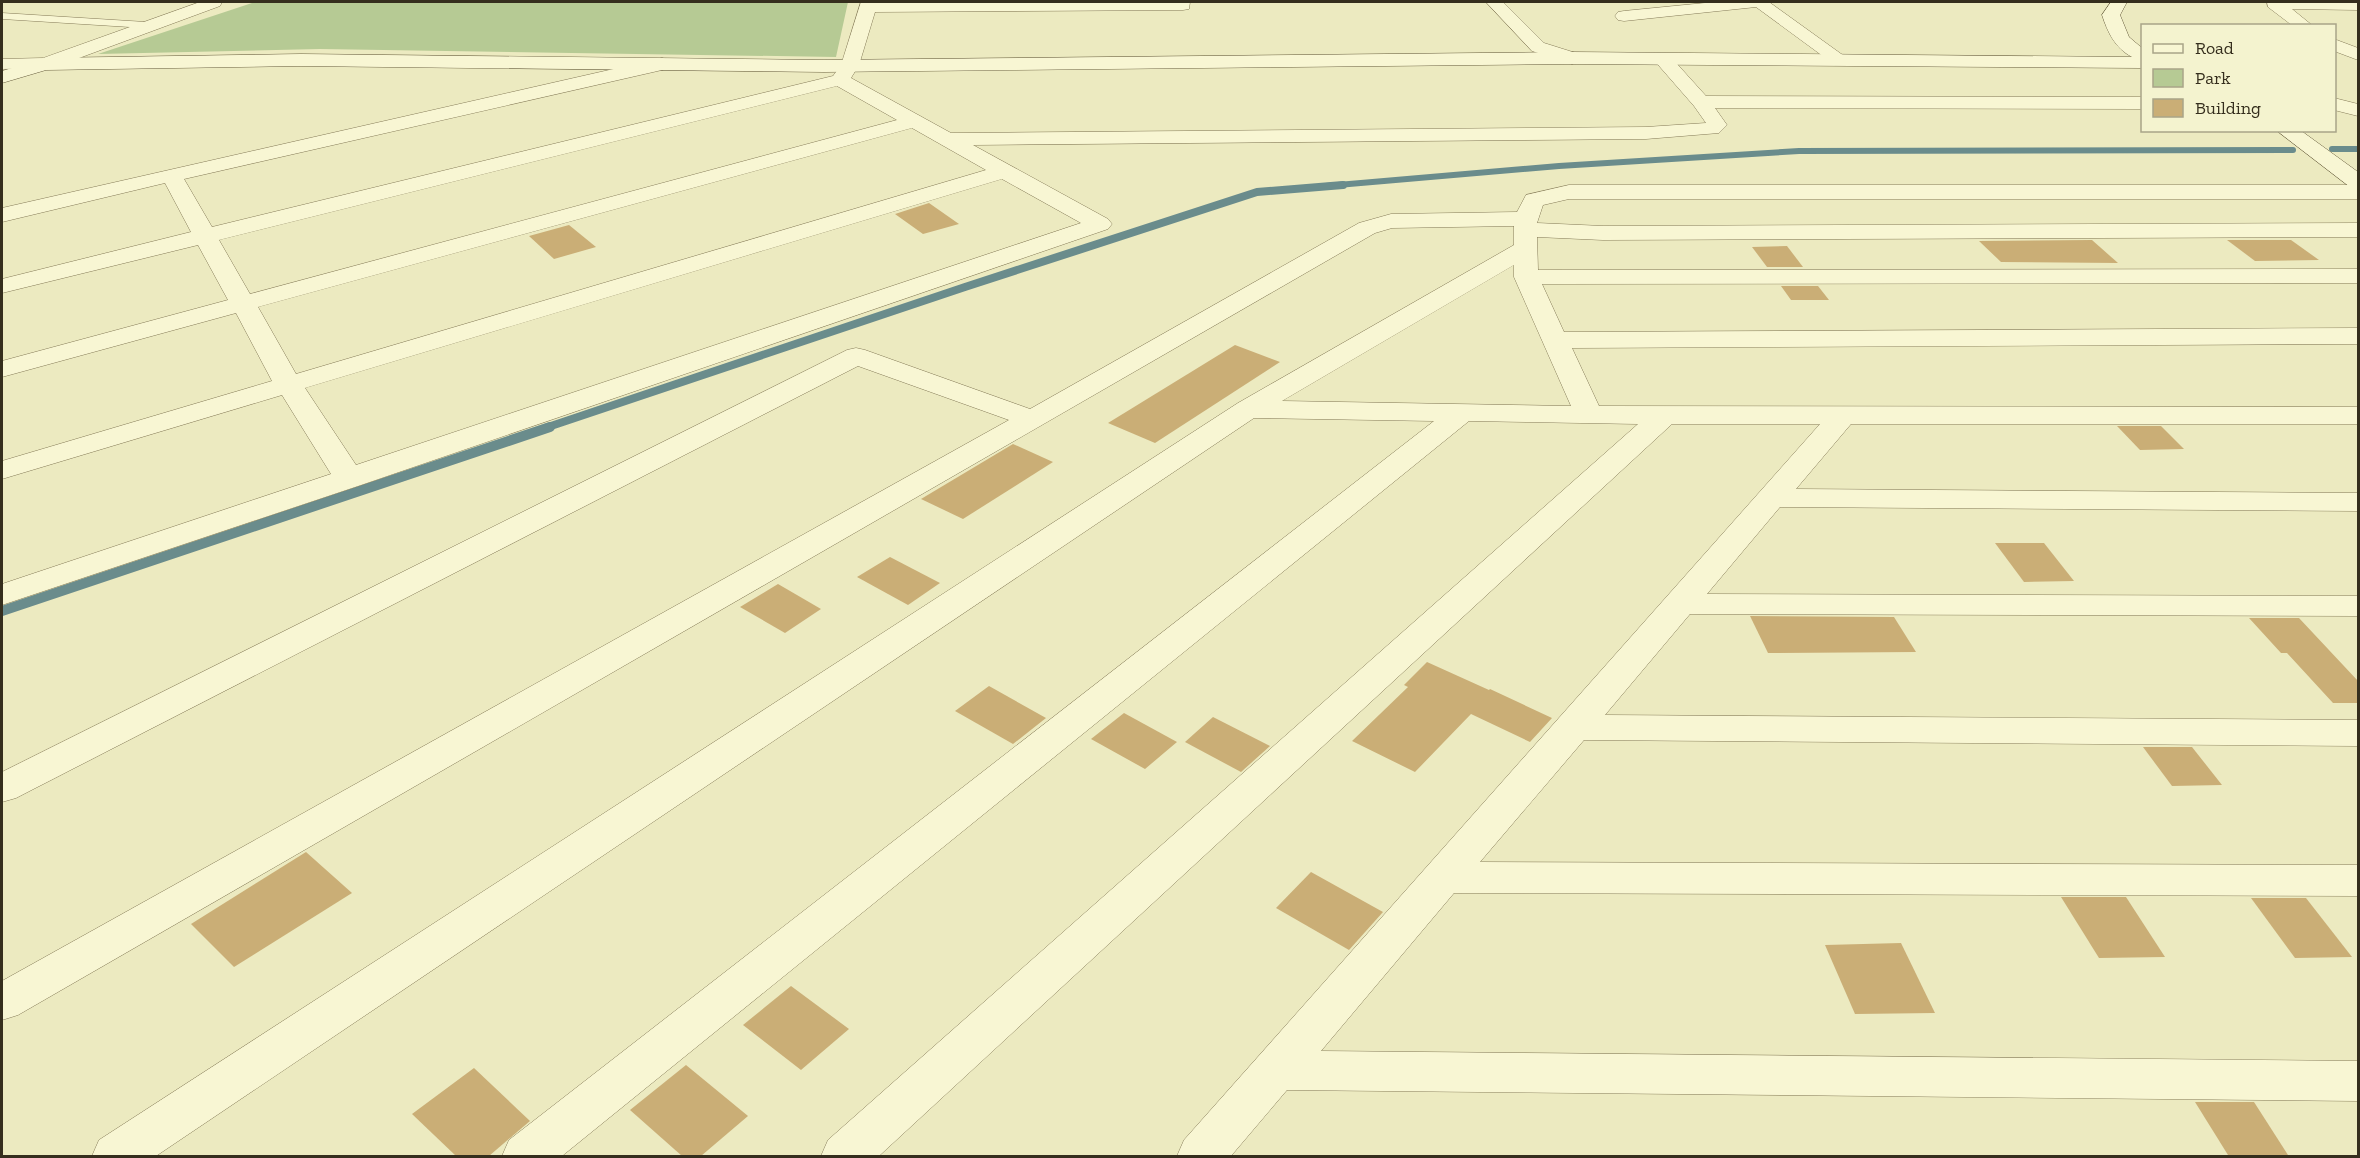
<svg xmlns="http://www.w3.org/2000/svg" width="2360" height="1158" font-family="'Zilla Slab',serif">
<rect width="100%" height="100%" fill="#eceac0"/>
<polygon fill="#b6ca94" points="255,2 848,2 836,57 320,49 98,54"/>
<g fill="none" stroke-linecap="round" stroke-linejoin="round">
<g stroke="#6a8c8c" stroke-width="6">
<polyline points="2332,149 2358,149"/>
<polyline points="1326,186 1559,166 1799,151 2293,150"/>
</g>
<polyline stroke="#6a8c8c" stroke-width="8" points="545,428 965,287 1257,192 1343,185"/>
<polyline stroke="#6a8c8c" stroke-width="10" points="2,611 550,427"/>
</g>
<g fill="#caae76">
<polygon points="929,203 959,224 923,234 895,214"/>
<polygon points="569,225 596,247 554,259 529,236"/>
<polygon points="2092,240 2118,263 2001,262 1979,241"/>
<polygon points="2227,240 2291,240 2319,260 2255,261"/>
<polygon points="1787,246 1803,267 1767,267 1752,247"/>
<polygon points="1781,286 1818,286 1829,300 1791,300"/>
<polygon points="1235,345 1280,362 1155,443 1108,423"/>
<polygon points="2117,426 2161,426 2184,449 2140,450"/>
<polygon points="1013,444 1053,462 963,519 921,499"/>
<polygon points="1995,543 2044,543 2074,581 2024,582"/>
<polygon points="890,557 940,583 908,605 857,577"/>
<polygon points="778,584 821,609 785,633 740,607"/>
<polygon points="1750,616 1894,617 1916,652 1768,653"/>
<polygon points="2249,618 2299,618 2358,681 2358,703 2333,703 2287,653 2281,653"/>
<polygon points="1427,662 1489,690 1490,689 1552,718 1530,742 1471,714 1415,772 1352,741 1408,687 1404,685"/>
<polygon points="989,686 1046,718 1013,744 955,711"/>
<polygon points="1124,713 1177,742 1145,769 1091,739"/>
<polygon points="1213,717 1270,746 1241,772 1185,742"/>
<polygon points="2143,747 2192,747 2222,785 2172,786"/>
<polygon points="306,852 352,893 234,967 191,924"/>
<polygon points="1311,872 1383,912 1349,950 1276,908"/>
<polygon points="2061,897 2126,897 2165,957 2099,958"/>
<polygon points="2251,898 2306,898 2352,957 2295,958"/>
<polygon points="1901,943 1935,1013 1855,1014 1825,945"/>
<polygon points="791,986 849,1029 801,1070 743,1025"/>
<polygon points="686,1065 748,1116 701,1156 682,1156 630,1110"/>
<polygon points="474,1068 530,1121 489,1156 456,1156 412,1114"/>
<polygon points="2195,1102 2254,1102 2288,1155 2228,1155"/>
</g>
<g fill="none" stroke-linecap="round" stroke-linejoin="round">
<defs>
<polygon id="lane" points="2,13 146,22 151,25 146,28 2,19"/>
<g id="street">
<polygon points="200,2 222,2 220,6 52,68 2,69 2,59 43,58"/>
<path d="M861 2H1190L1189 9 1183 10 875 12 859 65 851 78 951 133 1646 127 1706 123 1694 106 1653 59 1655 55H1669L1706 96 2142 97V109L1715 108 1727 125 1719 133 1646 139 973 145 1108 219 1112 224 1108 229 361 485 2 605V584L331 474 282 395 2 479V461L272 381 236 313 2 377V361L228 300 198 245 2 293V279L191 232 165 183 2 222V208L662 58 669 60 671 64 669 68 662 70 184 179 212 227 833 76 841 65ZM837 86 897 120 250 294 219 240ZM912 128 986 170 296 374 258 307ZM1002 179 1081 223 356 465 305 388Z"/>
<polygon points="1486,2 1503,2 1544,43 1579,54 1581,58 1579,62 1572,64 1532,51"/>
<polygon points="1715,2 1769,2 1851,61 1849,65 1835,65 1756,7 1624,21 1618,20 1615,16 1618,12 1624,11"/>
<polygon points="2267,2 2358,2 2358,10 2292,9 2313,26 2293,26 2268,7"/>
<polygon points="2334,39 2358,48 2358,60 2334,51"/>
<polygon points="2334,98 2358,104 2358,116 2334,110"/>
<path d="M1569 185H2358V199H1569L1543 205 1537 223 1603 226 2358 223V237L1603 240 1537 237 1538 270 2358 269V283L1542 284 1564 332 2358 328V344L1572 348 1599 406 2358 407V424H1851L1796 489 2358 493V511L1780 507 1707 594 2358 596V616L1690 614 1605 715 2358 720V746L1584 740 1480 862 2358 865V896L1454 893 1321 1051 2358 1061V1101L1287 1090 1231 1156H1177L1184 1140 1820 424H1672L879 1156H821L828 1140 1638 424 1469 421 562 1156H502L509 1140 1434 421 1254 418 156 1156H92L99 1140 1238 403 1514 245V226L1392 228 1375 233 18 1015 2 1020V981L1009 420 858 366 16 798 2 802V772L847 350 856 348 865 350 1030 409 1359 223 1391 214 1517 212 1526 195ZM1514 265V277L1571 406 1282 401Z"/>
</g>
<g id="secondary">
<path d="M2111 2H2127L2120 15 2129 37 2142 48V68L1572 64 824 72 301 66 46 70 2 83V71L45 58 301 54 824 60 1572 52 2132 57C2115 48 2108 33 2102 15Z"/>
<polygon points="2276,130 2300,130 2358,172 2358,188 2350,187"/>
</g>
</defs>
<use href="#lane" stroke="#857b58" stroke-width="1"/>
<use href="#street" stroke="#857b58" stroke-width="1"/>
<use href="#secondary" stroke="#665c3c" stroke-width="1"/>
<use href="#lane" fill="#f8f6d3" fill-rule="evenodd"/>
<use href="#street" fill="#f8f6d3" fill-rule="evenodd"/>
<use href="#secondary" fill="#f8f6d3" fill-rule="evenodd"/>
</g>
<rect width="2360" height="1158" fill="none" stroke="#352e1d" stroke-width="6"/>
<rect x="2141" y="24" width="195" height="108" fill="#f4f3cf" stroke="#a8a488" stroke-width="1.5"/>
<rect x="2153" y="44" width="30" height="9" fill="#f8f6d3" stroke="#a8a488" stroke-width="1.5"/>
<text x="2195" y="54" font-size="18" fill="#352e1d">Road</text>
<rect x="2153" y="69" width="30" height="18" fill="#b6ca94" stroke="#a8a488" stroke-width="1.5"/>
<text x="2195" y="84" font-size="18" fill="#352e1d">Park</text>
<rect x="2153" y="99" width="30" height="18" fill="#caae76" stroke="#a8a488" stroke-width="1.5"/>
<text x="2195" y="114" font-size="18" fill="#352e1d">Building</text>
</svg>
